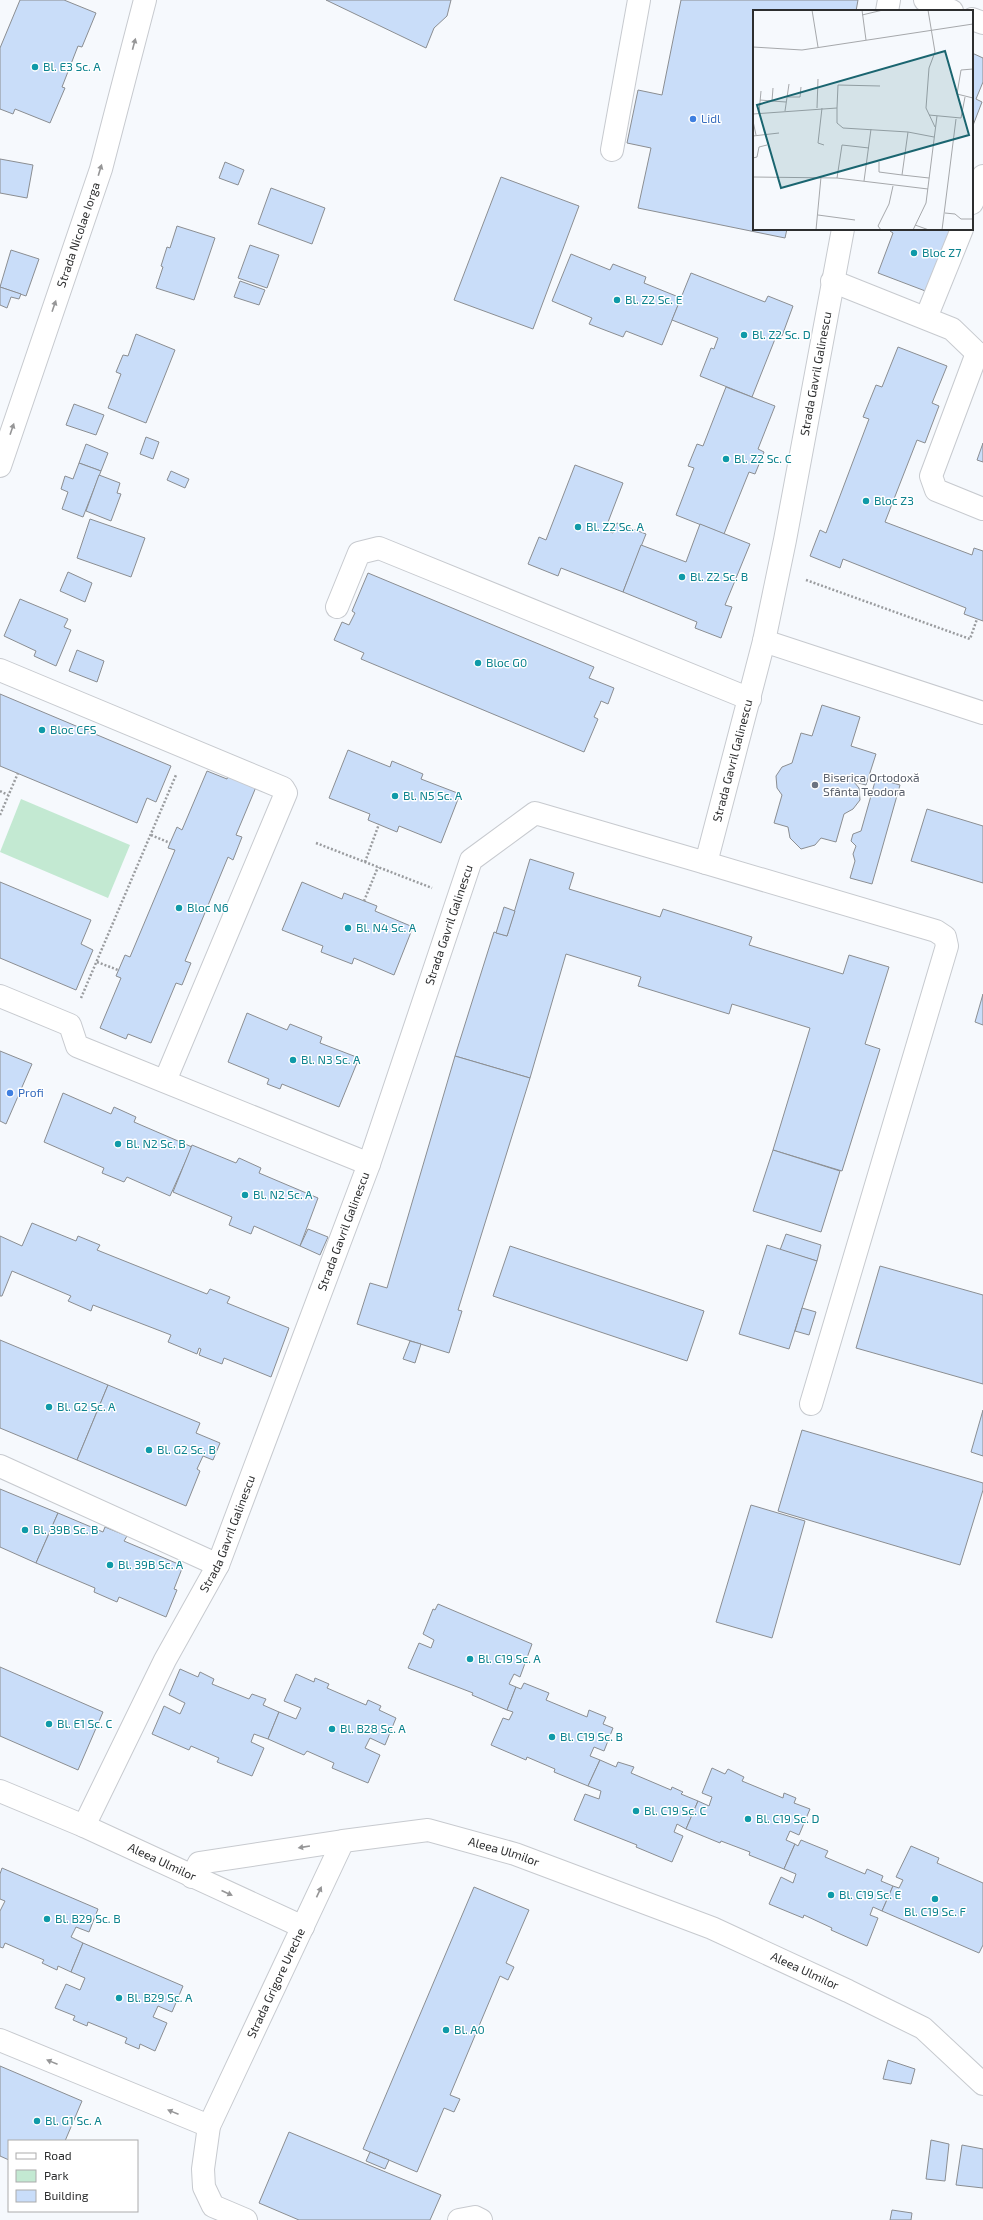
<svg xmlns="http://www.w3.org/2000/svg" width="983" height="2220" font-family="'Exo 2',sans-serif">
<rect width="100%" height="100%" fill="#f6f9fd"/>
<polygon fill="#c3e9d2" points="21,799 130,845 108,898 0,852"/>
<g fill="#c9ddf9" stroke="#8b8e92">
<polygon points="20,0 64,0 96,13 82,47 78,46 62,87 65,88 50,123 15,109 13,114 0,109 0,48"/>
<polygon points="326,0 451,0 447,16 434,28 426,48"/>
<polygon points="681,0 858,0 856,11 754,11 754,229 787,229 785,238 638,208 651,148 627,143 638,90 662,95"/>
<polygon points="972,53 983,58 983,82 976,99 982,102 972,128"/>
<polygon points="0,159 33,165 27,198 0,193"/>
<polygon points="225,162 244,170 238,185 219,178"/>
<polygon points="501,177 579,206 533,329 454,300"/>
<polygon points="271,188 325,208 312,244 258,224"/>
<polygon points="177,226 215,238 194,300 156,288 163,267 161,266 167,247 170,248"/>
<polygon points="891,229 952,229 928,292 878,273 893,233 890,231"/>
<polygon points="250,245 279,255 267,288 238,278"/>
<polygon points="11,250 39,259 26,296 0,287"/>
<polygon points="571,254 610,270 613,264 646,277 644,283 681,298 662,345 626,331 623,337 589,324 592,318 552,301"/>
<polygon points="691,273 765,302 768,296 793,306 782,336 777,334 752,397 700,376 711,348 714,349 718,338 672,320"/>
<polygon points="240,281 265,290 259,305 234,297"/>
<polygon points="0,287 21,294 19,299 11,297 7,308 0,305"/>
<polygon points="136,334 175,350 146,423 108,408 121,374 116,372 123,355 128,356"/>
<polygon points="898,347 947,366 932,403 939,406 925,443 917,440 885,522 972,555 974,548 983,551 983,621 964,614 966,608 843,559 840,568 810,556 820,530 826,533 869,419 863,417 876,385 882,387"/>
<polygon points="726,387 775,406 758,449 764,452 755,474 749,472 724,534 676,515 694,468 688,466 697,444 703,446"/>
<polygon points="74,404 104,415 96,435 66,425"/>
<polygon points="146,437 159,442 153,459 140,454"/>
<polygon points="983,443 983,462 977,460"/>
<polygon points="86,444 108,453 101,471 79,463"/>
<polygon points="79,463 101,471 83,517 62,509 68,492 61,489 65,476 73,479"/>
<polygon points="575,465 623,483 605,530 613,533 617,523 646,534 623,592 561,568 558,576 528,564 539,537 546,540"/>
<polygon points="171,471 189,479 185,488 167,480"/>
<polygon points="99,475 120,483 117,493 121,494 111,521 86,511"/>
<polygon points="90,519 145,538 131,577 77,558"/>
<polygon points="700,524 750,544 725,605 732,607 721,638 695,628 697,622 623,592 641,545 686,562"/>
<polygon points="68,572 92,583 85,602 60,591"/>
<polygon points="368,573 594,667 589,678 614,688 608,704 601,701 600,704 594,717 598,719 584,752 361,659 364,653 334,640 342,622 349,625 355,613 352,611"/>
<polygon points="20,599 68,619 64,627 71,630 56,666 34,656 36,651 4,636"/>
<polygon points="77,650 104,661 97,682 69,671"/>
<polygon points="0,694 171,766 156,802 147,798 137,823 0,766"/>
<polygon points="822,705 860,717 851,746 876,754 866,785 854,782 859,788 860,800 853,809 844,814 836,842 821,838 815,845 801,849 790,838 788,827 774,823 782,795 777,788 776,776 782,767 792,763 801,733 812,736"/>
<polygon points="348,750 390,767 392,761 423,774 421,779 460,794 441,843 399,826 397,832 368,820 370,814 329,798"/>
<polygon points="207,771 227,779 228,775 256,787 236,835 242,837 233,860 228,857 185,961 191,963 182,985 176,983 151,1043 128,1034 126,1039 100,1028 121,978 116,976 125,955 130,957 175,850 168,848 170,843 177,827 182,830"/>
<polygon points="876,778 900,785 872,884 850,878 855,861 853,854 856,846 851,841 853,834 861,831"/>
<polygon points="927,809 983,826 983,883 911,861"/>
<polygon points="530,859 574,873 569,889 660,917 663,909 752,937 749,945 843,974 849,955 889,967 865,1044 880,1049 842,1171 773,1150 810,1028 732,1004 729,1014 638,986 641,977 566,954 530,1078 455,1056 494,932 507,936"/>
<polygon points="0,882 91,920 81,944 93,950 76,990 0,958"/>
<polygon points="302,882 342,899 344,893 377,906 375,911 413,927 394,975 354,958 352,964 321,952 323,946 282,930"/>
<polygon points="504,907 515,911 507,936 496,933"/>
<polygon points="983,994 983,1025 975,1022"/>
<polygon points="247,1013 287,1030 290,1024 322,1037 320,1043 359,1058 339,1107 282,1084 280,1089 267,1084 269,1079 228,1062"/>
<polygon points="0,1051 32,1064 6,1124 0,1121"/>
<polygon points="455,1056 530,1078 458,1310 462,1311 449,1353 357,1324 370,1283 387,1288"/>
<polygon points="63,1093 111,1114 114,1107 136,1117 134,1122 192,1147 170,1196 127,1177 124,1182 102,1173 104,1168 44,1142"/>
<polygon points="192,1145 236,1163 239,1158 261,1168 259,1173 318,1198 300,1246 254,1226 251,1234 229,1225 232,1217 173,1192"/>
<polygon points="773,1150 840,1171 821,1232 753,1211"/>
<polygon points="32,1223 76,1241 78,1236 100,1245 97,1250 207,1294 210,1289 230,1297 227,1303 289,1328 271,1377 224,1358 222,1364 199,1355 201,1349 199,1348 197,1354 168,1342 171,1335 93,1305 91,1311 68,1301 71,1296 12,1271 2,1296 0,1296 0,1236 22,1246"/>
<polygon points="308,1229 328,1237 320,1255 300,1246"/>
<polygon points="786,1234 821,1245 817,1261 780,1250"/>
<polygon points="767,1245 817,1261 789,1349 739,1334"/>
<polygon points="510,1246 704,1311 687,1361 493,1296"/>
<polygon points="880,1266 983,1295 983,1384 856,1348"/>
<polygon points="802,1308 816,1312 809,1335 795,1331"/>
<polygon points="0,1340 108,1385 77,1460 0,1428"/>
<polygon points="410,1341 421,1344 415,1363 403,1359"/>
<polygon points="108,1385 200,1423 196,1433 220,1443 213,1460 203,1456 197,1469 200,1471 186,1506 77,1460"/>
<polygon points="983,1410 983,1456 971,1452"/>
<polygon points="802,1430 983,1483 983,1490 960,1565 778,1511"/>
<polygon points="0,1489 58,1513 36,1563 0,1547"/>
<polygon points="751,1505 805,1521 772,1638 716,1622"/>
<polygon points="58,1513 103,1532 105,1527 127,1536 124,1541 183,1566 174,1589 177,1590 166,1617 119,1597 117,1602 94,1592 95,1588 36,1563"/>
<polygon points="438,1604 532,1644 520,1677 514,1674 509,1684 516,1687 507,1710 472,1695 473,1693 408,1668 419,1643 431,1648 434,1640 423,1634 433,1609 435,1610"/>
<polygon points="0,1667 103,1712 78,1770 0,1736"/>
<polygon points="180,1669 198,1677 200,1672 214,1679 212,1684 249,1699 252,1694 266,1699 263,1705 279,1712 268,1739 254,1734 251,1742 264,1748 252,1776 217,1762 219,1758 191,1746 189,1750 152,1734 164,1706 180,1714 185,1703 169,1695"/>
<polygon points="296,1674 314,1682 315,1678 329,1684 327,1688 366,1705 368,1700 381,1706 379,1710 396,1718 385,1745 370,1738 365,1748 380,1755 368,1783 332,1768 334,1763 307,1751 304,1755 268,1739 279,1712 296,1719 301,1708 284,1701"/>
<polygon points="524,1683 549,1693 546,1700 587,1717 589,1710 606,1717 603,1724 613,1728 604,1751 594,1747 590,1756 600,1760 588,1786 554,1772 555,1769 527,1757 526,1760 491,1745 503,1718 509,1720 513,1712 507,1710 516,1687 521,1689"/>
<polygon points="600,1760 616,1767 618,1762 634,1767 631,1773 671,1790 672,1787 683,1792 681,1794 698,1801 686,1829 677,1824 674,1832 683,1836 672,1862 636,1847 637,1845 574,1820 585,1794 599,1799 601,1791 588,1786"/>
<polygon points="712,1768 725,1774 728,1769 744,1777 742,1781 783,1798 784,1793 796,1798 794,1803 810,1809 799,1835 790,1831 786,1840 795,1844 784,1869 749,1855 750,1852 721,1841 720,1843 686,1829 698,1801 709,1806 712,1797 702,1793"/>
<polygon points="801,1840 828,1851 825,1857 865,1874 867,1869 883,1876 881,1881 893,1886 882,1911 873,1907 870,1915 878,1918 867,1946 831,1930 832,1928 804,1915 803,1918 769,1904 781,1877 793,1883 796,1874 784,1869 795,1844 798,1846"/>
<polygon points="911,1846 939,1858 937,1863 983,1883 983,1945 979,1953 882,1911 893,1886 899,1888 903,1880 896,1877"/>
<polygon points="2,1868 98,1909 89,1932 76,1927 71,1937 83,1943 71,1972 58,1966 57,1970 42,1963 44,1960 5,1943 3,1948 0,1947 0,1911 5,1901 0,1899 0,1874"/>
<polygon points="474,1887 529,1910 506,1963 514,1967 508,1980 500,1976 450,2095 460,2099 454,2112 444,2108 417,2172 363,2149"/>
<polygon points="83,1943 183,1986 172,2012 158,2006 153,2017 167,2023 155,2051 140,2044 139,2049 125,2043 127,2038 88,2022 87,2026 73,2020 75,2016 55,2008 66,1984 80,1990 85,1978 71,1972"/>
<polygon points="888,2060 915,2069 911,2084 883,2079"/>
<polygon points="0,2066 82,2101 65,2141 9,2141 9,2160 0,2156"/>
<polygon points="289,2132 441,2195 430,2220 299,2220 259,2203"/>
<polygon points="931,2140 949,2144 945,2181 926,2179"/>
<polygon points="962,2145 983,2149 983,2188 956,2185"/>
<polygon points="370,2152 389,2160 385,2169 366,2161"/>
<polygon points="892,2210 912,2213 911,2220 890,2220"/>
</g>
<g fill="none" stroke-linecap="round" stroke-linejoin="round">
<defs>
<g id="minor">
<polyline points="925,0 952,11"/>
<polyline points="887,11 889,0"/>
<polyline points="972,19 983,23"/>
<polyline points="612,150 639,0"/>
<polyline points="972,203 983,176"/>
<polyline points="832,281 952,329 977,353 983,356"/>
<polyline points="926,318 962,229"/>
<polyline points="977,353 931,476 936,490 983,509"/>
<path id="s1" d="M0 466 101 169 145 0"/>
<polyline points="337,607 359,553 379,548 750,699"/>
<polyline points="764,641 983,713"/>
<polyline points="0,670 283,788 286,793 165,1081"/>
<polyline points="706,863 936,931 945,937 947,946 811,1404"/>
<polyline points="0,996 70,1025 77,1046 369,1164"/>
<polyline points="0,1466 218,1565"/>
<path id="s2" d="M0 1791 84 1826 303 1927"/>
<path id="s3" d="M84 1826 165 1660 218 1565 369 1164 471 860 535 813 706 863 764 641 785 540 843 229"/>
<path id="s4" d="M192 1877 199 1863 343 1841 428 1830 515 1854 712 1928 848 1991 923 2028 983 2084"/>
<polyline points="0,2040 209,2126"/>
<path id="s5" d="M246 2220 213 2206 204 2187 203 2169 209 2126 343 1841"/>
<polyline points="459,2220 475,2217 481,2220"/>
</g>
</defs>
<use href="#minor" stroke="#c7cacf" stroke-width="24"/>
<g stroke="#9a9c9f" stroke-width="2.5" stroke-dasharray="2 2" stroke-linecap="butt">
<polyline points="806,580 970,639 977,619"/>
<polyline points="0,791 8,795"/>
<polyline points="0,815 18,773"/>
<polyline points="151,835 170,843"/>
<polyline points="316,843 432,888"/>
<polyline points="365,862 379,824"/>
<polyline points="364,901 378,867"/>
<polyline points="97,962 118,970"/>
<polyline points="81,998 176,775"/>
</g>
<use href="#minor" stroke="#fff" stroke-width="22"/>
</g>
<defs><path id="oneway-solid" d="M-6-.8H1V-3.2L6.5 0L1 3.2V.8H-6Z"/></defs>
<g fill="#969697">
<use href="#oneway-solid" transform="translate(134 44) rotate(-75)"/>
<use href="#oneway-solid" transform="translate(100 170) rotate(-73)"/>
<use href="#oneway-solid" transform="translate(54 306) rotate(-71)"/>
<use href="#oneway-solid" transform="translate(12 429) rotate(-71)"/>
<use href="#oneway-solid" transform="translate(304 1847) rotate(171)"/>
<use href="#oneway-solid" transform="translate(319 1892) rotate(-65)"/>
<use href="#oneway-solid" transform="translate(227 1893) rotate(24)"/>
<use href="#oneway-solid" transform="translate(52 2062) rotate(-158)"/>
<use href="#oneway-solid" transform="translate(173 2112) rotate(-158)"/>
</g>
<g fill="#0f9aa8" stroke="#fff" stroke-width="1.5">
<circle cx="35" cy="67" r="4"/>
<circle cx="914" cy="253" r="4"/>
<circle cx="617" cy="300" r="4"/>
<circle cx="744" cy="335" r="4"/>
<circle cx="726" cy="459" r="4"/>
<circle cx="866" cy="501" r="4"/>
<circle cx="578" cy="527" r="4"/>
<circle cx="682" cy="577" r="4"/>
<circle cx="478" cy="663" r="4"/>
<circle cx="42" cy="730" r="4"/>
<circle cx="395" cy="796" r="4"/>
<circle cx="179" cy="908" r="4"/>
<circle cx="348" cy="928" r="4"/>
<circle cx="293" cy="1060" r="4"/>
<circle cx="118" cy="1144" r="4"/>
<circle cx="245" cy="1195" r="4"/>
<circle cx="49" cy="1407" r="4"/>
<circle cx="149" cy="1450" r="4"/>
<circle cx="25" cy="1530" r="4"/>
<circle cx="110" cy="1565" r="4"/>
<circle cx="470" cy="1659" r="4"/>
<circle cx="49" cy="1724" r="4"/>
<circle cx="332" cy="1729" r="4"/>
<circle cx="552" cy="1737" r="4"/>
<circle cx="636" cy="1811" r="4"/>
<circle cx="748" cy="1819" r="4"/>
<circle cx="831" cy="1895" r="4"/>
<circle cx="935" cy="1899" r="4"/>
<circle cx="47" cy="1919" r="4"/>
<circle cx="119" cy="1998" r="4"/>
<circle cx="446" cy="2030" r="4"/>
<circle cx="37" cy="2121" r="4"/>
</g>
<g fill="#3f7fe0" stroke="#fff" stroke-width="1.5">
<circle cx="693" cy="119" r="4"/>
<circle cx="10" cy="1093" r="4"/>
</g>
<circle fill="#6b7280" stroke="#fff" stroke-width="1.5" cx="815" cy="785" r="4"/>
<g text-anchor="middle" stroke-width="3" stroke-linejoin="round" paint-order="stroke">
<g font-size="12" fill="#0d838f" stroke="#fff" text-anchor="start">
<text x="43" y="71">Bl. E3 Sc. A</text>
<text x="922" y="257">Bloc Z7</text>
<text x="625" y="304">Bl. Z2 Sc. E</text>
<text x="752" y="339">Bl. Z2 Sc. D</text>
<text x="734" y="463">Bl. Z2 Sc. C</text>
<text x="874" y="505">Bloc Z3</text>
<text x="586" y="531">Bl. Z2 Sc. A</text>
<text x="690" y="581">Bl. Z2 Sc. B</text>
<text x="486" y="667">Bloc G0</text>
<text x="50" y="734">Bloc CFS</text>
<text x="403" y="800">Bl. N5 Sc. A</text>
<text x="187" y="912">Bloc N6</text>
<text x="356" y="932">Bl. N4 Sc. A</text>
<text x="301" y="1064">Bl. N3 Sc. A</text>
<text x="126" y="1148">Bl. N2 Sc. B</text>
<text x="253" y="1199">Bl. N2 Sc. A</text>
<text x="57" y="1411">Bl. G2 Sc. A</text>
<text x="157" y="1454">Bl. G2 Sc. B</text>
<text x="33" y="1534">Bl. 39B Sc. B</text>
<text x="118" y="1569">Bl. 39B Sc. A</text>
<text x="478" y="1663">Bl. C19 Sc. A</text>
<text x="57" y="1728">Bl. E1 Sc. C</text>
<text x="340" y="1733">Bl. B28 Sc. A</text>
<text x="560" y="1741">Bl. C19 Sc. B</text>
<text x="644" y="1815">Bl. C19 Sc. C</text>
<text x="756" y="1823">Bl. C19 Sc. D</text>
<text x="839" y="1899">Bl. C19 Sc. E</text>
<text x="935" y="1916" text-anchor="middle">Bl. C19 Sc. F</text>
<text x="55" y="1923">Bl. B29 Sc. B</text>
<text x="127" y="2002">Bl. B29 Sc. A</text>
<text x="454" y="2034">Bl. A0</text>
<text x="45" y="2125">Bl. G1 Sc. A</text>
</g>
<g font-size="12" fill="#366cbe" stroke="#fff" text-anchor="start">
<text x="701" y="123">Lidl</text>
<text x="18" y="1097">Profi</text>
</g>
<g font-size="12" fill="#2d2e2f" stroke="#fff">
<text dy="4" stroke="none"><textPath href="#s1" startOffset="244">Strada Nicolae Iorga</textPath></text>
<text dy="4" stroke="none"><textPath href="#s3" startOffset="1802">Strada Gavril Galinescu</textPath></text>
<text dy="4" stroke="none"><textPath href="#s3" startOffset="1406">Strada Gavril Galinescu</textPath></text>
<text dy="4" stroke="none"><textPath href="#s3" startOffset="974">Strada Gavril Galinescu</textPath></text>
<text dy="4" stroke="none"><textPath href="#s3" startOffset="650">Strada Gavril Galinescu</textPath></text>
<text dy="4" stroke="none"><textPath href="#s3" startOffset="326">Strada Gavril Galinescu</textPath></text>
<text dy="4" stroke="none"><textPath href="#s4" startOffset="326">Aleea Ulmilor</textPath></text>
<text dy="4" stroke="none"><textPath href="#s2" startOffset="177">Aleea Ulmilor</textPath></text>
<text dy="4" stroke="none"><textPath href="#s4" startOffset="650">Aleea Ulmilor</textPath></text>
<text dy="4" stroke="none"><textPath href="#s5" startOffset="276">Strada Grigore Ureche</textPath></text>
</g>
<g font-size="12" fill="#5b616d" stroke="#fff" text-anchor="start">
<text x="823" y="782">Biserica Ortodoxă<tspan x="823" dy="14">Sfânta Teodora</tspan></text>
</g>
</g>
<g transform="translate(753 10)">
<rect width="220" height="220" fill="#f6f9fd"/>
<path fill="none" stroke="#a6a8ab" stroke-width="1" d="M59 0 65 37M109 0 113 30M175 0 182 42 176 58 173 98 182 117M109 5 130 0M0 37 49 40 220 14M220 59 208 60 204 84 220 88M20 78 19 91 33 92M35 87H47L48 77M7 90 19 91M64 98 65 69M69 98 65 133 71 135M84 98 85 75 127 76M32 101 36 74M6 103 8 81M0 104 84 98V113L90 118 155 122 181 127M176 105 208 108 212 87M0 111 3 125M0 126 26 123M0 148 4 147 6 137 14 135M126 152V162L149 165 155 122M149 165 176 168M0 167 84 168 175 179M84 168 89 135 116 138M111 171 118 119M192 203 202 204 208 209H220M65 205 102 210M162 215 176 220M63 220 68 167M128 220 125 216 136 194 140 176M160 220 173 193 184 106M189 220 203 109"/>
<path fill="#1a6570" fill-opacity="0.15" stroke="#1a6570" stroke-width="2" d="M192 41 216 125 28 178 4 95Z"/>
<rect width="220" height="220" fill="none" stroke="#2d2e2f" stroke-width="2"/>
</g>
<rect x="8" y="2140" width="130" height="72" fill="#ffffff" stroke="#ababac"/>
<rect x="16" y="2153" width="20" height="6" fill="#ffffff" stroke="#ababac"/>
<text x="44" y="2160" font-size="12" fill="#2d2e2f">Road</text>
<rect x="16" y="2170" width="20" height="12" fill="#c3e9d2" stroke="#ababac"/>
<text x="44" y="2180" font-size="12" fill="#2d2e2f">Park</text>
<rect x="16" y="2190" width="20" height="12" fill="#c9ddf9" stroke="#ababac"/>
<text x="44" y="2200" font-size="12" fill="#2d2e2f">Building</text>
</svg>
